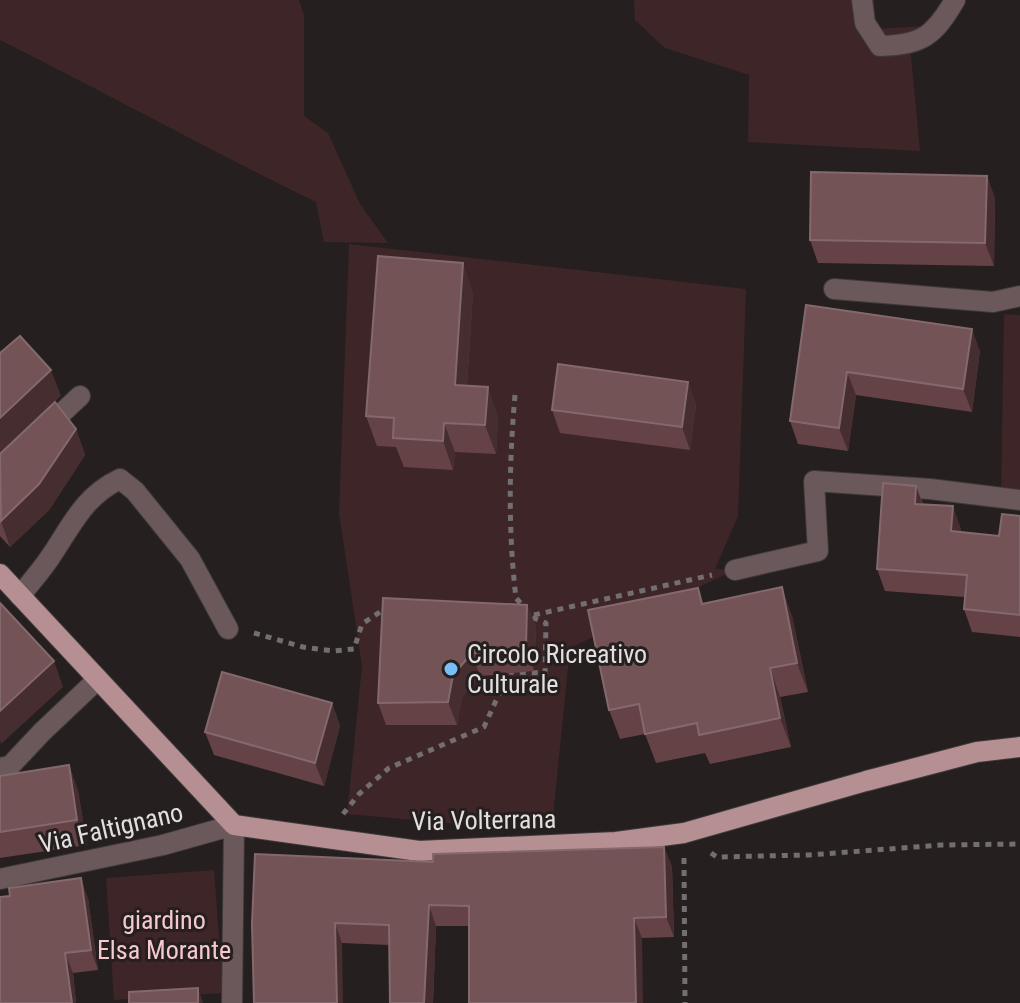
<svg xmlns="http://www.w3.org/2000/svg" width="1020" height="1003" font-family="'Roboto Condensed',sans-serif">
<rect width="100%" height="100%" fill="#251f20"/>
<g fill="#3e2528">
<path d="M0 0H299L304 15V116L328 133 360 204 388 243 324 242 316 202C209 150 106 93 0 40Z"/>
<polygon points="634,0 874,0 876,29 940,25 910,45 920,151 748,142 749,75 665,48 635,20"/>
<polygon points="349,244 746,289 738,516 715,569 735,570 570,648 553,817 470,825 347,814 362,666 339,513"/>
<polygon points="1004,314 1020,315 1020,500 1001,498"/>
<polygon points="214,870 223,993 114,1000 106,878"/>
</g>
<g fill="none" stroke-linecap="round" stroke-linejoin="round">
<defs>
<g id="minor">
<path d="M862 0 865 23 880 46C922 45 934 36 955 0"/>
<polyline points="834,289 993,302 1020,296"/>
<polyline points="45,429 80,396"/>
<polyline points="735,570 818,551 814,481 930,489 1020,500"/>
<path d="M20 596C30 583 42 570 51 556 72 525 84 496 120 479L135 491 190 559 228 629"/>
<polyline points="0,768 10,766 42,732 98,679"/>
<polyline points="0,879 163,845 234,825 232,1003"/>
</g>
<polyline id="major" points="0,574 234,825 419,851 616,842 684,833 866,781 977,752 1020,747"/>
</defs>
<use href="#minor" stroke="#3f3a3b" stroke-width="22"/>
<use href="#major" stroke="#3f3a3b" stroke-width="22"/>
<g stroke="#736e6f" stroke-width="5" stroke-dasharray="6 6" stroke-linecap="butt">
<path d="M515 395C509 463 508 531 516 598L524 607"/>
<polyline points="534,615 712,575"/>
<polyline points="254,633 303,647 333,651 354,649 362,624 386,608"/>
<polyline points="343,814 359,794 389,768 484,727 509,672 545,673 546,623 526,615"/>
<polyline points="711,853 717,857 809,855 941,845 1020,844"/>
<polyline points="684,858 685,1003"/>
</g>
<use href="#minor" stroke="#6b585a" stroke-width="20"/>
<use href="#major" stroke="#b68f93" stroke-width="20"/>
</g>
<g fill="#654246">
<polygon points="987,176 995,199 994,266 818,263 810,240"/>
<polygon points="473,292 467,386 498,416 496,454 455,452 453,470 404,467 396,447 377,446 366,416"/>
<polygon points="806,305 980,351 972,412 856,395 848,451 798,444 790,421"/>
<polygon points="688,382 696,405 690,450 560,433 552,410"/>
<polygon points="76,429 85,455 49,510 10,547 0,536 0,454"/>
<polygon points="916,486 923,504 961,529 961,532 999,536 1020,516 1020,637 972,632 964,609 965,597 885,591 877,569"/>
<polygon points="704,603 792,616 808,692 780,697 791,747 710,764 705,753 656,763 645,734 620,739 609,710"/>
<polygon points="527,605 536,627 534,671 480,676 462,697 457,725 386,725 378,703"/>
<polygon points="332,703 340,726 324,786 214,755 205,732"/>
<polygon points="69,765 78,791 87,845 0,858 0,776"/>
<polygon points="664,847 672,867 674,937 642,938 469,926 436,926 433,1003 390,1003 389,945 342,943 252,924 433,862"/>
<polygon points="88,898 98,970 73,973 76,1003 0,1003"/>
</g>
<g fill="#462d30">
<polygon points="987,176 995,199 994,266 985,243"/>
<polygon points="463,263 473,292 465,414 455,385"/>
<polygon points="972,329 980,351 972,412 963,389"/>
<polygon points="51,370 61,396 0,453 0,418"/>
<polygon points="847,372 856,395 848,451 839,428"/>
<polygon points="688,382 696,405 690,450 682,427"/>
<polygon points="488,387 498,416 496,454 485,425"/>
<polygon points="444,423 455,452 453,470 443,441"/>
<polygon points="76,429 85,455 49,510 10,547 1,521"/>
<polygon points="916,486 924,509 915,504"/>
<polygon points="953,506 961,529 959,554 951,531"/>
<polygon points="782,587 792,616 808,692 797,663"/>
<polygon points="527,605 536,627 534,671 526,648"/>
<polygon points="472,653 480,676 462,697 457,725 448,702 453,675"/>
<polygon points="54,661 63,687 1,744 0,740 0,711"/>
<polygon points="770,668 780,697 791,747 780,718"/>
<polygon points="332,703 340,726 324,786 315,763"/>
<polygon points="69,765 78,791 87,845 77,820"/>
<polygon points="664,847 672,867 674,937 666,917"/>
<polygon points="81,878 88,898 98,970 91,950"/>
<polygon points="429,905 436,926 433,1003 424,1003"/>
<polygon points="634,918 642,938 643,1003 636,1003"/>
<polygon points="335,923 342,943 343,1003 337,1003"/>
<polygon points="65,953 73,973 76,1003 72,1003"/>
<polygon points="198,988 203,1003 198,1003"/>
</g>
<g fill="#735356" stroke="#84696c" stroke-width="2">
<polygon points="811,172 987,176 985,243 810,240"/>
<polygon points="378,256 463,263 455,385 488,387 485,425 444,423 443,441 393,438 394,418 366,416"/>
<polygon points="806,305 972,329 963,389 847,372 839,428 790,421"/>
<polygon points="20,336 51,370 0,418 0,353"/>
<polygon points="558,364 688,382 682,427 552,410"/>
<polygon points="55,402 76,429 39,484 1,521 0,454"/>
<polygon points="883,483 916,486 915,504 953,506 951,531 999,536 1002,514 1020,516 1020,615 964,609 967,575 877,569"/>
<polygon points="782,587 797,663 770,668 780,718 699,735 697,723 645,734 639,704 609,710 588,610 698,588 702,604"/>
<polygon points="383,598 527,605 526,648 472,653 453,675 448,702 378,703"/>
<polygon points="0,603 54,661 0,711"/>
<polygon points="222,672 332,703 315,763 205,732"/>
<polygon points="69,765 77,820 0,832 0,776"/>
<polygon points="664,847 666,917 634,918 636,1003 469,1003 469,906 429,905 424,1003 390,1003 389,925 335,923 337,1003 254,1003 252,924 255,854 433,862 433,854"/>
<polygon points="81,878 91,950 65,953 72,1003 0,1003 0,897 10,896 9,888"/>
<polygon points="198,988 198,1003 129,1003 129,992"/>
</g>
<circle fill="#76c0f7" stroke="#251f20" stroke-width="3" cx="451" cy="669" r="8"/>
<g text-anchor="middle" stroke-width="6" stroke-linejoin="round" paint-order="stroke">
<g font-size="26" fill="#e2dfdf" stroke="#251f20" text-anchor="start">
<text x="467" y="663">Circolo Ricreativo<tspan x="467" dy="30">Culturale</tspan></text>
</g>
<g font-size="26" fill="#e2dfdf" stroke="#251f20">
<text transform="translate(484 820) rotate(-1)" y="9">Via Volterrana</text>
<text transform="translate(111 828) rotate(-13)" y="9">Via Faltignano</text>
</g>
<g font-size="26" fill="#f6c9cd" stroke="#251f20">
<text x="164" y="929">giardino<tspan x="164" dy="30">Elsa Morante</tspan></text>
</g>
</g>
</svg>
